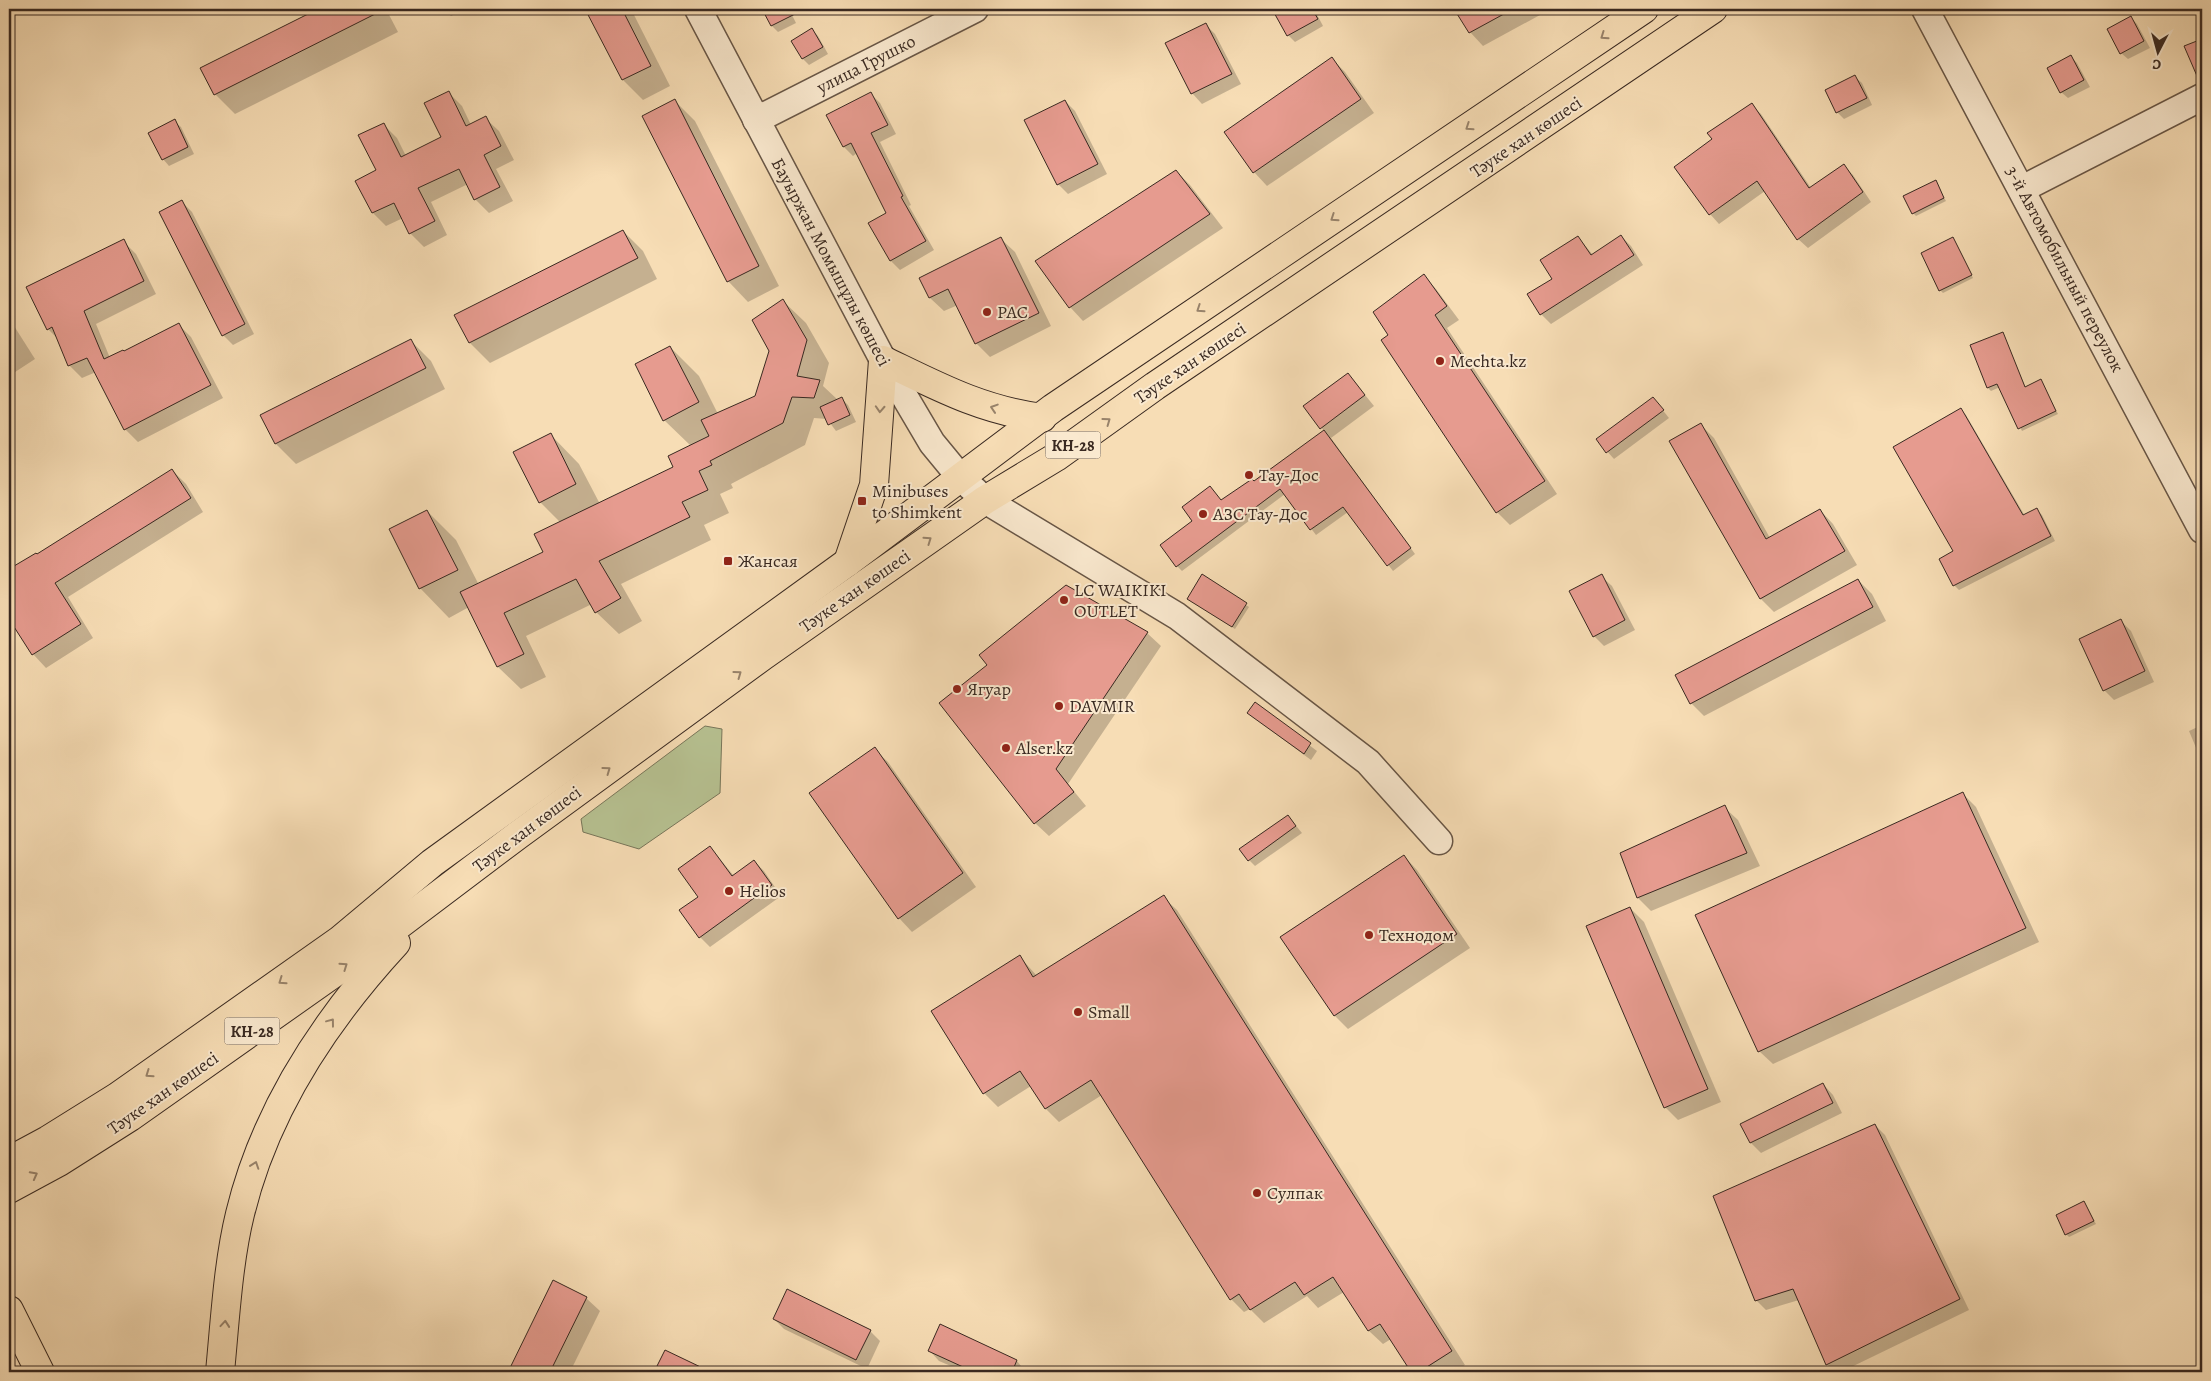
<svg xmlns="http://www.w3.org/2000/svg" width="2211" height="1381" font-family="Alegreya,serif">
<rect width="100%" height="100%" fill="#f7ddb5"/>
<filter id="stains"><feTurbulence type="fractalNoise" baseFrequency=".004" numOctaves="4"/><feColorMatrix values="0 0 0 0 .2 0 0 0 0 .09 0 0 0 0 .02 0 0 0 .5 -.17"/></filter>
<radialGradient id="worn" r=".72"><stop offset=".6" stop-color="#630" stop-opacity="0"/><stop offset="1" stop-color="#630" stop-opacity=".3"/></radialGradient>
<polygon fill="#b7c292" stroke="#78765a" points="705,726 722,729 720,793 639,849 583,832 581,819"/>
<g fill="#0003">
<polygon points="321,9 386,9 398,32 235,114 215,94 202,68"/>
<polygon points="444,9 466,9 451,16"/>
<polygon points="587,9 631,9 670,86 643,100 623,80"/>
<polygon points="763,9 789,9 796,23 778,32 772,26"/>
<polygon points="1273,9 1314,9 1323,26 1295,42 1288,35"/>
<polygon points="1456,9 1551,9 1483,46 1470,32"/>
<polygon points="2131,18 2137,24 2150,48 2128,59 2121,53"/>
<polygon points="1205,24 1215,34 1241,84 1202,104 1192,93"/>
<polygon points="812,30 818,36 828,54 809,65 803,59 793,41"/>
<polygon points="2070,56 2077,63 2090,87 2068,98 2061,92"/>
<polygon points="1332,59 1345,72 1374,113 1267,186 1254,172"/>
<polygon points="1855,77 1862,83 1872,105 1844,119 1837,112"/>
<polygon points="448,92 462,106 471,125 485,118 499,131 514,160 496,169 513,201 489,213 475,199 468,184 431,202 447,235 424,247 410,233 403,218 386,226 373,213 383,124 397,138 406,156 443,137"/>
<polygon points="871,94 880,103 896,134 880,142 911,205 909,206 934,250 900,270 891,261 870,224 888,214 857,153 853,156 844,147 828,115"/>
<polygon points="675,101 695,121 779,286 748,302 728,281"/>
<polygon points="1065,101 1075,111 1107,174 1068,194 1058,184"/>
<polygon points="1751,105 1761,114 1811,188 1844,166 1853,175 1871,202 1808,248 1798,239 1765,191 1719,224 1710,214 1714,140"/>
<polygon points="174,121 181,127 194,154 169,166 163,159"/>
<polygon points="1176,171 1190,185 1223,228 1083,321 1070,307"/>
<polygon points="1935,182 1946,201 1916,216 1913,213"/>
<polygon points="182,202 192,212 254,334 233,345 223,335"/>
<polygon points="623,231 643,251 657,279 490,363 470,343"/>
<polygon points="1621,236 1631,246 1643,265 1551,324 1541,314 1529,295 1554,279 1578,237 1593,255"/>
<polygon points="1953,238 1973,278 1943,293 1940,290"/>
<polygon points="1001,239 1015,252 1051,326 990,357 976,343 958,305 944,311 930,298 921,278"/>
<polygon points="123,241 136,254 156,294 96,324 110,358 124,353 179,325 191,337 223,398 138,442 125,429 96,372 82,378 69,365 58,339 48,329"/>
<polygon points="1424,276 1436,289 1459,320 1447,328 1557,494 1510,525 1497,512 1390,336"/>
<polygon points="783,301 806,323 829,363 823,386 838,400 842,399 848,405 856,422 836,431 827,419 814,418 805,445 731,484 733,488 720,494 729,513 704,525 711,540 621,584 642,621 619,634 596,612 592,604 526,636 546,677 521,689 498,667 469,607 449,618 420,588 391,530 427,511 456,540 479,585 545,553 561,523 540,502 550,434 579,464 600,504 675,468 691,446 664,420 670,347 699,376 718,414 756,397"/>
<polygon points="9,318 35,359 9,376"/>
<polygon points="2002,333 2026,388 2041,381 2058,414 2022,431 2000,387 1991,391 1988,388 1971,346"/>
<polygon points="411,341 431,361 445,389 296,464 276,444 262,415"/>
<polygon points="1348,374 1374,406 1331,438 1415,554 1393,571 1348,512 1316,535 1285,494 1182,571 1177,566 1222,501 1254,482 1324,431 1305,406"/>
<polygon points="1653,398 1669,418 1614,459 1597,440"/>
<polygon points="1961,410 1966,415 2025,516 2037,510 2042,515 2055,541 1959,590 1954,585"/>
<polygon points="1701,425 1714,438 1770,538 1820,510 1833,524 1857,565 1774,612 1761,599 1671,441"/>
<polygon points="172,470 186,484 203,512 68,597 93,638 46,668 33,654 9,617 9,571 35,554 37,555"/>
<polygon points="1203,576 1249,607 1235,629 1191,601"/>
<polygon points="1601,576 1612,586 1635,630 1604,646 1594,636"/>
<polygon points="1858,580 1872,594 1886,621 1704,716 1691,703"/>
<polygon points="2121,621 2131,631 2154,682 2114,700 2104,690"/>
<polygon points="1147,633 1161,646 1068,784 1086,806 1049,836 1035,823 941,704"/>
<polygon points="1255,704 1317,751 1311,760 1248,713"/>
<polygon points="2202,725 2202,762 2189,731"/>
<polygon points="874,749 888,762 976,887 912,932 899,918"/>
<polygon points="1962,793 1976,807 2039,942 1773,1064 1759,1051"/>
<polygon points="1724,807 1738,820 1760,866 1651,911 1638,898 1622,853"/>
<polygon points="1288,816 1302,833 1255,866 1249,860"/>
<polygon points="710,847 734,876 754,861 764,871 781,896 710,947 700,937 700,897"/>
<polygon points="1404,856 1417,870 1470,948 1348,1029 1335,1016 1282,937"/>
<polygon points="1163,897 1177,910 1465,1365 1454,1372 1413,1372 1391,1339 1383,1344 1369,1331 1344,1292 1318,1308 1307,1296 1264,1323 1250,1309 1244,1312 1231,1299 1102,1095 1059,1122 1046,1109 1031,1086 998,1107 984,1093 933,1012 1020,957 1037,976"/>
<polygon points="1630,908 1644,922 1721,1102 1678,1120 1665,1107"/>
<polygon points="1823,1084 1833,1095 1842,1113 1761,1153 1751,1143 1742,1124"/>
<polygon points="1875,1125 1885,1135 1969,1310 1841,1372 1835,1372 1827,1364 1799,1300 1766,1310 1756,1300"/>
<polygon points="2084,1203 2096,1224 2069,1237 2066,1234"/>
<polygon points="554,1282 586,1298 600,1311 570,1372 510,1372"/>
<polygon points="774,1319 870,1331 880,1341 867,1369 784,1329"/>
<polygon points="941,1326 1017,1361 1026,1372 965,1372 939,1361 929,1350"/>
<polygon points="788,1369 794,1372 786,1372"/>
</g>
<g fill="#e69b8f" stroke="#392921">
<polygon points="318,9 385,9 214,95 200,68"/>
<polygon points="585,9 622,9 651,66 622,80"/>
<polygon points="762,9 805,9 771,26"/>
<polygon points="1272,9 1312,9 1318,19 1287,36"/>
<polygon points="1454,9 1513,9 1469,33"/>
<polygon points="2131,16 2144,41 2120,54 2107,29"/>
<polygon points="1206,23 1232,74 1191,94 1165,43"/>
<polygon points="812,28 823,47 802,59 791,41"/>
<polygon points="2202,39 2202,82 2200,83 2184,46"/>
<polygon points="2071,55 2084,80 2060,93 2047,68"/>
<polygon points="1332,57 1361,99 1253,173 1224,132"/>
<polygon points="1855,75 1867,98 1836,113 1825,90"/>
<polygon points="449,91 466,126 486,116 501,146 484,155 500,187 474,200 459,169 418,188 435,221 409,234 394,203 372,213 355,181 376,170 358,135 384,123 401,157 441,137 424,103"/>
<polygon points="871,92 888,125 871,133 903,196 901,197 926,241 890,261 868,223 886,213 851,143 843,147 826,115"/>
<polygon points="675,99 759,266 727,282 642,116"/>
<polygon points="1065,100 1098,164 1057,185 1024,120"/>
<polygon points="1752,103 1809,188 1844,164 1863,192 1797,240 1757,181 1709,215 1674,167 1712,139 1707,133"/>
<polygon points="175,119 188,147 162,160 148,133"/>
<polygon points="1176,170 1210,214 1069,308 1035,261"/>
<polygon points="1936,180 1944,198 1912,214 1903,196"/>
<polygon points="182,200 245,324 222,336 159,212"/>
<polygon points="623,230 638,258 469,343 454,315"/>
<polygon points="1621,235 1634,255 1540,315 1527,294 1552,279 1540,260 1578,236 1591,255"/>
<polygon points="1001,237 1039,313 975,344 948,289 929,298 919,278"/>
<polygon points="1953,237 1972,275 1939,291 1921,253"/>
<polygon points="124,239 144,281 84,311 104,359 123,350 124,351 179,323 211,385 124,430 87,358 68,366 52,327 47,330 26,287"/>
<polygon points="1424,274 1447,306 1435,315 1545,481 1496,513 1381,340 1388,335 1373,312"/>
<polygon points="783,299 807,340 797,376 820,380 814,398 792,397 783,423 710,461 712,465 699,471 708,490 682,502 690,517 599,561 621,598 595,613 576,579 504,613 524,654 497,667 460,592 543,552 534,534 673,467 668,456 709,436 701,420 755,396 769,351 752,320"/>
<polygon points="2003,332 2025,387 2041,379 2056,411 2018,429 1997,384 1987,388 1970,345"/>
<polygon points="411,339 426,368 275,444 260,415"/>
<polygon points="670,346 699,402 663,421 635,364"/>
<polygon points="1348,373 1365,395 1320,429 1303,406"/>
<polygon points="842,397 850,415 828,425 820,407"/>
<polygon points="1653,397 1664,410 1606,453 1596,439"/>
<polygon points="1961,408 2023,515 2037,508 2051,536 1953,586 1939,559 1953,551 1893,447"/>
<polygon points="1701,423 1766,539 1820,509 1845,551 1760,599 1669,441"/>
<polygon points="1324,430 1411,548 1387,566 1343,507 1310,530 1280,489 1176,567 1160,545 1192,521 1182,507 1210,486 1221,500 1252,479 1254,481"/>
<polygon points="551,433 576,484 539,503 513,452"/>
<polygon points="172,469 191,498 55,583 81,624 32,655 9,619 9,569 36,553 37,554"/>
<polygon points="427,510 458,570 419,589 389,529"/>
<polygon points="1202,574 1247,603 1232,627 1187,599"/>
<polygon points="1602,574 1625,620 1593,637 1569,591"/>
<polygon points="1858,579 1873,607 1690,704 1675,675"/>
<polygon points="1066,585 1148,632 1056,769 1074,792 1034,824 939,703 987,665 979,655"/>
<polygon points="2121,619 2145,671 2103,691 2079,639"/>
<polygon points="1255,702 1311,743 1304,754 1247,713"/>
<polygon points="875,747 963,873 898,919 809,793"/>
<polygon points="1963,792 2026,928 1758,1052 1695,915"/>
<polygon points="1725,805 1747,853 1637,898 1620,853"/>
<polygon points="1288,815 1296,826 1248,861 1239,849"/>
<polygon points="710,846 732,876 754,860 772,885 699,938 679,910 698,897 678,869"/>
<polygon points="1404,855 1457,934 1334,1016 1280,937"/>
<polygon points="1164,895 1452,1351 1419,1372 1411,1372 1380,1324 1368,1331 1333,1277 1304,1295 1295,1282 1250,1310 1239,1294 1230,1300 1091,1080 1045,1109 1020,1071 983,1094 931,1011 1020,955 1033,977"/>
<polygon points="1630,907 1708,1089 1664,1108 1586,926"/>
<polygon points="1823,1083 1833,1103 1750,1143 1740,1124"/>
<polygon points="1875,1124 1960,1299 1826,1365 1793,1289 1755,1301 1713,1196"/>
<polygon points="2084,1201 2094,1221 2065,1235 2056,1215"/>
<polygon points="553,1280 587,1297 550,1372 508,1372"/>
<polygon points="787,1289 871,1330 856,1360 773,1319"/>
<polygon points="940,1324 1017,1360 1012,1372 974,1372 928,1351"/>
<polygon points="665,1350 711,1372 654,1372"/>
</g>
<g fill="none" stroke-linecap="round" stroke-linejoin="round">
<defs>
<g id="minor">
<polyline points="698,9 883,360 932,443 960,477 985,500 1177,616 1368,762 1439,841"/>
<polyline points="1925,9 2202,530"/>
<polyline points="756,120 975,9"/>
<polyline points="2022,189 2202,97"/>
</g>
<g id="major">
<path d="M848 562 874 485 883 360C937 386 981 410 1042 418"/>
<polyline points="9,1161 48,1140 117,1097 340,940 432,863 848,562 1053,408 1644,9"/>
<polyline points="9,1189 59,1162 130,1117 351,961 518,835 763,656 985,500 1056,457 1155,386 1713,9"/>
<polyline points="9,1310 40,1372"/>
<path d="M220 1372C225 1321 228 1263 240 1214 265 1110 325 1020 396 943"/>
</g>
</defs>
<use href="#minor" stroke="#685646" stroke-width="29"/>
<use href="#major" stroke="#392921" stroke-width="30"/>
<use href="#minor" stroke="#fae9cf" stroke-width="26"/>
<use href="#major" stroke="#f7ddb5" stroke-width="28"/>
</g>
<defs><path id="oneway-chevron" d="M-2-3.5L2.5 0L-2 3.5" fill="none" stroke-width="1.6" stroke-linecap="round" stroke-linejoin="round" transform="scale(1.25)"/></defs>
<g stroke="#98836b">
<use href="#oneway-chevron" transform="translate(1604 36) rotate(145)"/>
<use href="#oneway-chevron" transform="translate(1469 127) rotate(146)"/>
<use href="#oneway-chevron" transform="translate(1334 218) rotate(146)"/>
<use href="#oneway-chevron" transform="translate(1200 309) rotate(146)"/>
<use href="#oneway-chevron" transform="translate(994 408) rotate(-162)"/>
<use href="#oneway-chevron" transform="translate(880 409) rotate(93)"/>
<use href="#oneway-chevron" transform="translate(1107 421) rotate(-36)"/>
<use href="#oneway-chevron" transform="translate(928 540) rotate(-35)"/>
<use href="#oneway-chevron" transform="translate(738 674) rotate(-36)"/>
<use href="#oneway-chevron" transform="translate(607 770) rotate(-36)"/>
<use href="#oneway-chevron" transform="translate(344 966) rotate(-35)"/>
<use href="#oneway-chevron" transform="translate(282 981) rotate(145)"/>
<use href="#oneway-chevron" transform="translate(331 1022) rotate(-53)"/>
<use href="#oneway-chevron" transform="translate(149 1074) rotate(145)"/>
<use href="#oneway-chevron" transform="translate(255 1165) rotate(-71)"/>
<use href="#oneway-chevron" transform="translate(34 1175) rotate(-28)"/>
<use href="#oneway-chevron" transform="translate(225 1324) rotate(-85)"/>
</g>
<g fill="#8f2418" stroke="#fae9cf" stroke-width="2">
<circle cx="987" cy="312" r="5"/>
<circle cx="1440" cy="361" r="5"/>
<circle cx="1249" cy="475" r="5"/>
<rect x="857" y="496" width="10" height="10" rx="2.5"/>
<circle cx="1203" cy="514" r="5"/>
<rect x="723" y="556" width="10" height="10" rx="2.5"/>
<circle cx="1064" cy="600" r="5"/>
<circle cx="957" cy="689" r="5"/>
<circle cx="1059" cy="706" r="5"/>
<circle cx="1006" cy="748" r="5"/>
<circle cx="729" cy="891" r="5"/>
<circle cx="1369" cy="935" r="5"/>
<circle cx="1078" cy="1012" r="5"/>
<circle cx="1257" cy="1193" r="5"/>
</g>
<g text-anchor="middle" stroke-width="4" stroke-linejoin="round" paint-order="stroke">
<g fill="#fae9cf" stroke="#736355" stroke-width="1">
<rect x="1045.5" y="431.5" width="55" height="27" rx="4"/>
<rect x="224.5" y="1017.5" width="55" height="27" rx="4"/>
</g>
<g font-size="16" font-weight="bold" fill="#392921">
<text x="1073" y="451">КН-28</text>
<text x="252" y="1037">КН-28</text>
</g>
<g font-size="18" fill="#392921" stroke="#fae9cf">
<text transform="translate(866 64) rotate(-27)" y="6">улица Грушко</text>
<text transform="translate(1526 137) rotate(-34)" y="6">Тәуке хан көшесі</text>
<text transform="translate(831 262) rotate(62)" y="6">Бауыржан Момышұлы көшесі</text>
<text transform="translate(2065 269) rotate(62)" y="6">3-й Автомобильный переулок</text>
<text transform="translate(1190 363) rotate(-34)" y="6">Тәуке хан көшесі</text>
<text transform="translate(855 591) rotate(-35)" y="6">Тәуке хан көшесі</text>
<text transform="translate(527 829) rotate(-37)" y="6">Тәуке хан көшесі</text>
<text transform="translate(163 1093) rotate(-35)" y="6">Тәуке хан көшесі</text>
</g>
<g font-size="18" fill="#392921" stroke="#fae9cf" text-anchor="start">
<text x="997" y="318">РАС</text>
<text x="1450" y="367">Mechta.kz</text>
<text x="1259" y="481">Тау-Дос</text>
<text x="872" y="497">Minibuses<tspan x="872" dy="21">to Shimkent</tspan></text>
<text x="1213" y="520">АЗС Тау-Дос</text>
<text x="738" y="567">Жансая</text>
<text x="1074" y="596">LC WAIKIKI<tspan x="1074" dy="21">OUTLET</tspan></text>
<text x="967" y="695">Ягуар</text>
<text x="1069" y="712">DAVMIR</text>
<text x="1016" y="754">Alser.kz</text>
<text x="739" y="897">Helios</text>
<text x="1379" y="941">Технодом</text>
<text x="1088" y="1018">Small</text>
<text x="1267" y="1199">Сулпак</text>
</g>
</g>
<rect width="2211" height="1381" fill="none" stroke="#f7ddb5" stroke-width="30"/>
<rect x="10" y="10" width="2191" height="1361" fill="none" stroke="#392921" stroke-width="2.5"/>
<rect x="15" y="15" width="2181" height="1351" fill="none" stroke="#392921"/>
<g transform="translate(2158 52) rotate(186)" stroke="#fae9cf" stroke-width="4" paint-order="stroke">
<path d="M0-4L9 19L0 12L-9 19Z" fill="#392921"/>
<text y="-8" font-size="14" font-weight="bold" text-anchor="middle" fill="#392921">С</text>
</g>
<rect width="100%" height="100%" filter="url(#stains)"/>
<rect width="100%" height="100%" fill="url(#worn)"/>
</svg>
